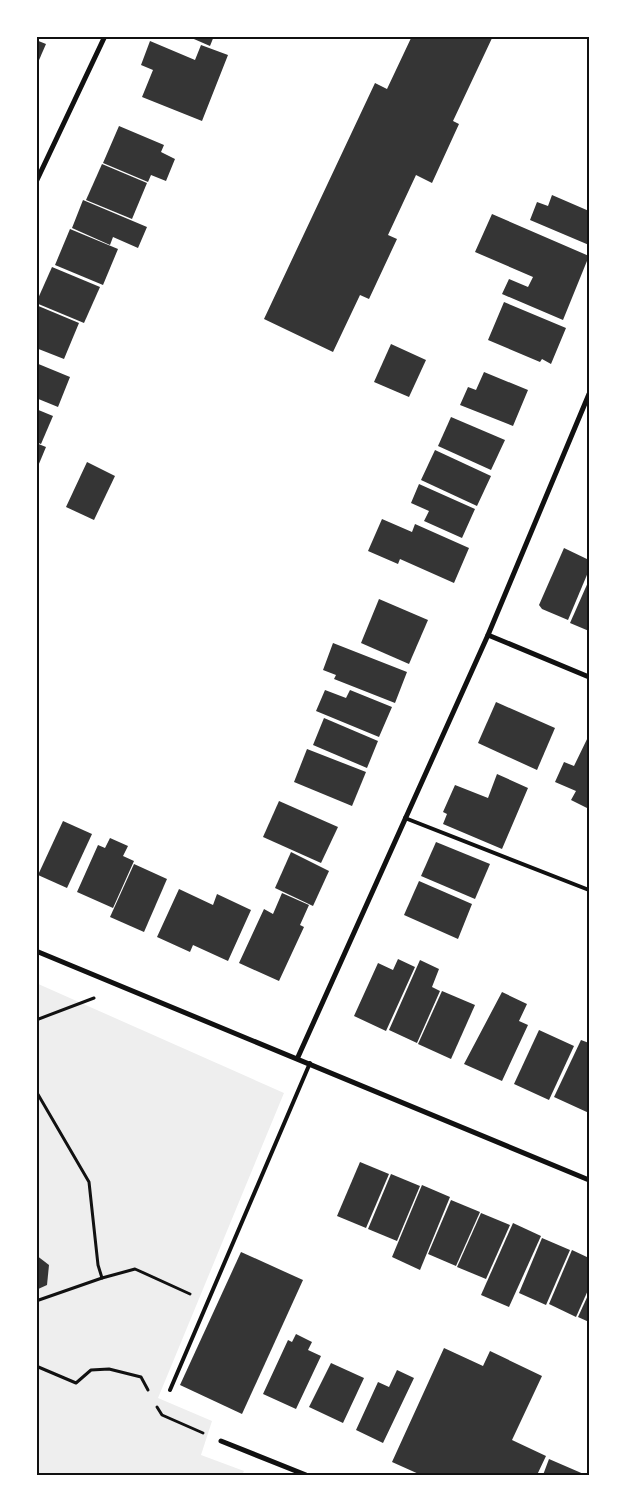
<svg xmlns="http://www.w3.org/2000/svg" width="625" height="1511" font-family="'Alegreya Sans',sans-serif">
<rect width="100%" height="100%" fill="#fff"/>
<polygon fill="#eee" points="36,983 284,1093 158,1398 212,1421 201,1455 244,1471 242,1475 36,1475"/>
<g fill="#353535">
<polygon points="187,36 214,36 210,46"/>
<polygon points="412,36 493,36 453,121 459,124 432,183 416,175 388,235 397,239 369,299 360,295 333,352 264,319 375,83 387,89"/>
<polygon points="36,40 46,44 36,67"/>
<polygon points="150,41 195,60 201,45 228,55 202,121 142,97 153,70 141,65"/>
<polygon points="119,126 164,145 161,152 175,159 166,181 151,175 148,182 103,163"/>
<polygon points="102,164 147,183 132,219 86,200"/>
<polygon points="552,195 589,211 589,245 530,220 537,202 548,206"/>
<polygon points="83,200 147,227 138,248 113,237 110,245 72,228"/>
<polygon points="492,214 589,256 563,320 502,294 509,279 528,287 533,277 475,252"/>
<polygon points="70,229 118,249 103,285 55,265"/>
<polygon points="52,267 100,287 84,323 36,303"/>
<polygon points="504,302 566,328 551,364 542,359 540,362 488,340"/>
<polygon points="36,305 79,323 64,359 36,348"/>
<polygon points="391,344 426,360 409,397 374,382"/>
<polygon points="36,363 70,377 58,407 36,398"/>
<polygon points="484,372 528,390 513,426 460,405 468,387 476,390"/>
<polygon points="36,409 53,416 41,444 36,442"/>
<polygon points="451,417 505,440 491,470 438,446"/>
<polygon points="36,443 46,447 36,471"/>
<polygon points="435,450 491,476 477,506 421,480"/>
<polygon points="87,462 115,476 94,520 66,507"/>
<polygon points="419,484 475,509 462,538 424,521 429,511 411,503"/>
<polygon points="382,519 412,532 415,524 469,548 454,583 400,559 398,564 368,551"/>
<polygon points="564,548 589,560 589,570 568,620 542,609 539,605"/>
<polygon points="589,580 589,631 570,623"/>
<polygon points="379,599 428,620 409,664 361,643"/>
<polygon points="333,643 407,672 395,703 334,679 336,675 323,670"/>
<polygon points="325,690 346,698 350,690 392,707 379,737 316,711"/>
<polygon points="496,702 555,728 537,770 478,743"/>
<polygon points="324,718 378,741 367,768 313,745"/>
<polygon points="589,735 589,809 571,800 576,791 555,782 564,762 574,766"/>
<polygon points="307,749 366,772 352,806 294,782"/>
<polygon points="497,774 528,788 502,849 443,824 447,814 443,812 455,785 488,798"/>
<polygon points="279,801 338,827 321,863 263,837"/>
<polygon points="63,821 92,834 67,888 38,875"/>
<polygon points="110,838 128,846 123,856 134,861 113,908 77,892 98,845 105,848"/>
<polygon points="436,842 490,864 475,899 421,876"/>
<polygon points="291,852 329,871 313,906 275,888"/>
<polygon points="134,864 167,879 144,932 110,917"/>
<polygon points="419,881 472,904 458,939 404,915"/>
<polygon points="179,889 213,905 217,894 251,910 228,961 193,945 190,952 157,937"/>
<polygon points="282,893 309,905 300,925 304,927 279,981 239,963 264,909 273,914"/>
<polygon points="398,959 415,967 386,1031 354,1016 378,963 393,970"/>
<polygon points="420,960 439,969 432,987 440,991 417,1043 389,1030"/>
<polygon points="442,991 475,1005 451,1059 418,1044"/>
<polygon points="502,992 527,1004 519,1021 528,1025 502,1081 464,1064"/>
<polygon points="539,1030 574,1046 549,1100 514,1084"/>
<polygon points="581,1040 589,1043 589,1113 554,1097"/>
<polygon points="360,1162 389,1174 366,1228 337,1216"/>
<polygon points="391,1174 420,1186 397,1241 368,1229"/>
<polygon points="422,1185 450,1197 420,1270 392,1257"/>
<polygon points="451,1200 480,1212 456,1266 428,1254"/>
<polygon points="481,1213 510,1225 486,1279 457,1267"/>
<polygon points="513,1223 541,1236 509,1307 481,1295"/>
<polygon points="542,1238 570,1250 546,1305 519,1293"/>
<polygon points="572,1250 589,1258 589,1288 576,1317 549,1304"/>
<polygon points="241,1252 303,1280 242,1414 180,1385"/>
<polygon points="36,1255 49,1265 47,1285 36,1290"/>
<polygon points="589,1293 589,1322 578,1317"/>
<polygon points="296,1334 312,1342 308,1350 321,1356 296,1409 263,1394 288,1340 292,1342"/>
<polygon points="444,1348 483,1366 490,1351 542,1376 512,1440 546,1456 537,1475 421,1475 392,1462"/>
<polygon points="331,1363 364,1378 343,1423 309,1407"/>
<polygon points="397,1370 414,1378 383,1443 356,1430 378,1382 389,1387"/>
<polygon points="549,1459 586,1475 543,1475"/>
</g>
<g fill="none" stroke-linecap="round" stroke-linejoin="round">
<g stroke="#111" stroke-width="3">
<polyline points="36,1020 94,998"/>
<polyline points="36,1091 89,1182 98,1265 102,1278 135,1269 190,1294"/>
<polyline points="36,1301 102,1278"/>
<polyline points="36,1366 76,1383 91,1370 109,1369 141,1377 148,1390"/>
<polyline points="157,1407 162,1415 203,1433"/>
</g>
<g stroke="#111" stroke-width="4">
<polyline points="405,818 589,890"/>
<polyline points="170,1390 310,1063"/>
</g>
<g stroke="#111" stroke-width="5">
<polyline points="36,182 105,36"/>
<polyline points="488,635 589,677"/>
<polyline points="36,951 589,1180"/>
<polyline points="298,1057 488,635 589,394"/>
<polyline points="221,1441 306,1475"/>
</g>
</g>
<rect width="625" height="1511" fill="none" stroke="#ffffff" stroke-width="75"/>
<rect x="38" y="38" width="550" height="1436" fill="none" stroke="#111" stroke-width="2"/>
</svg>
